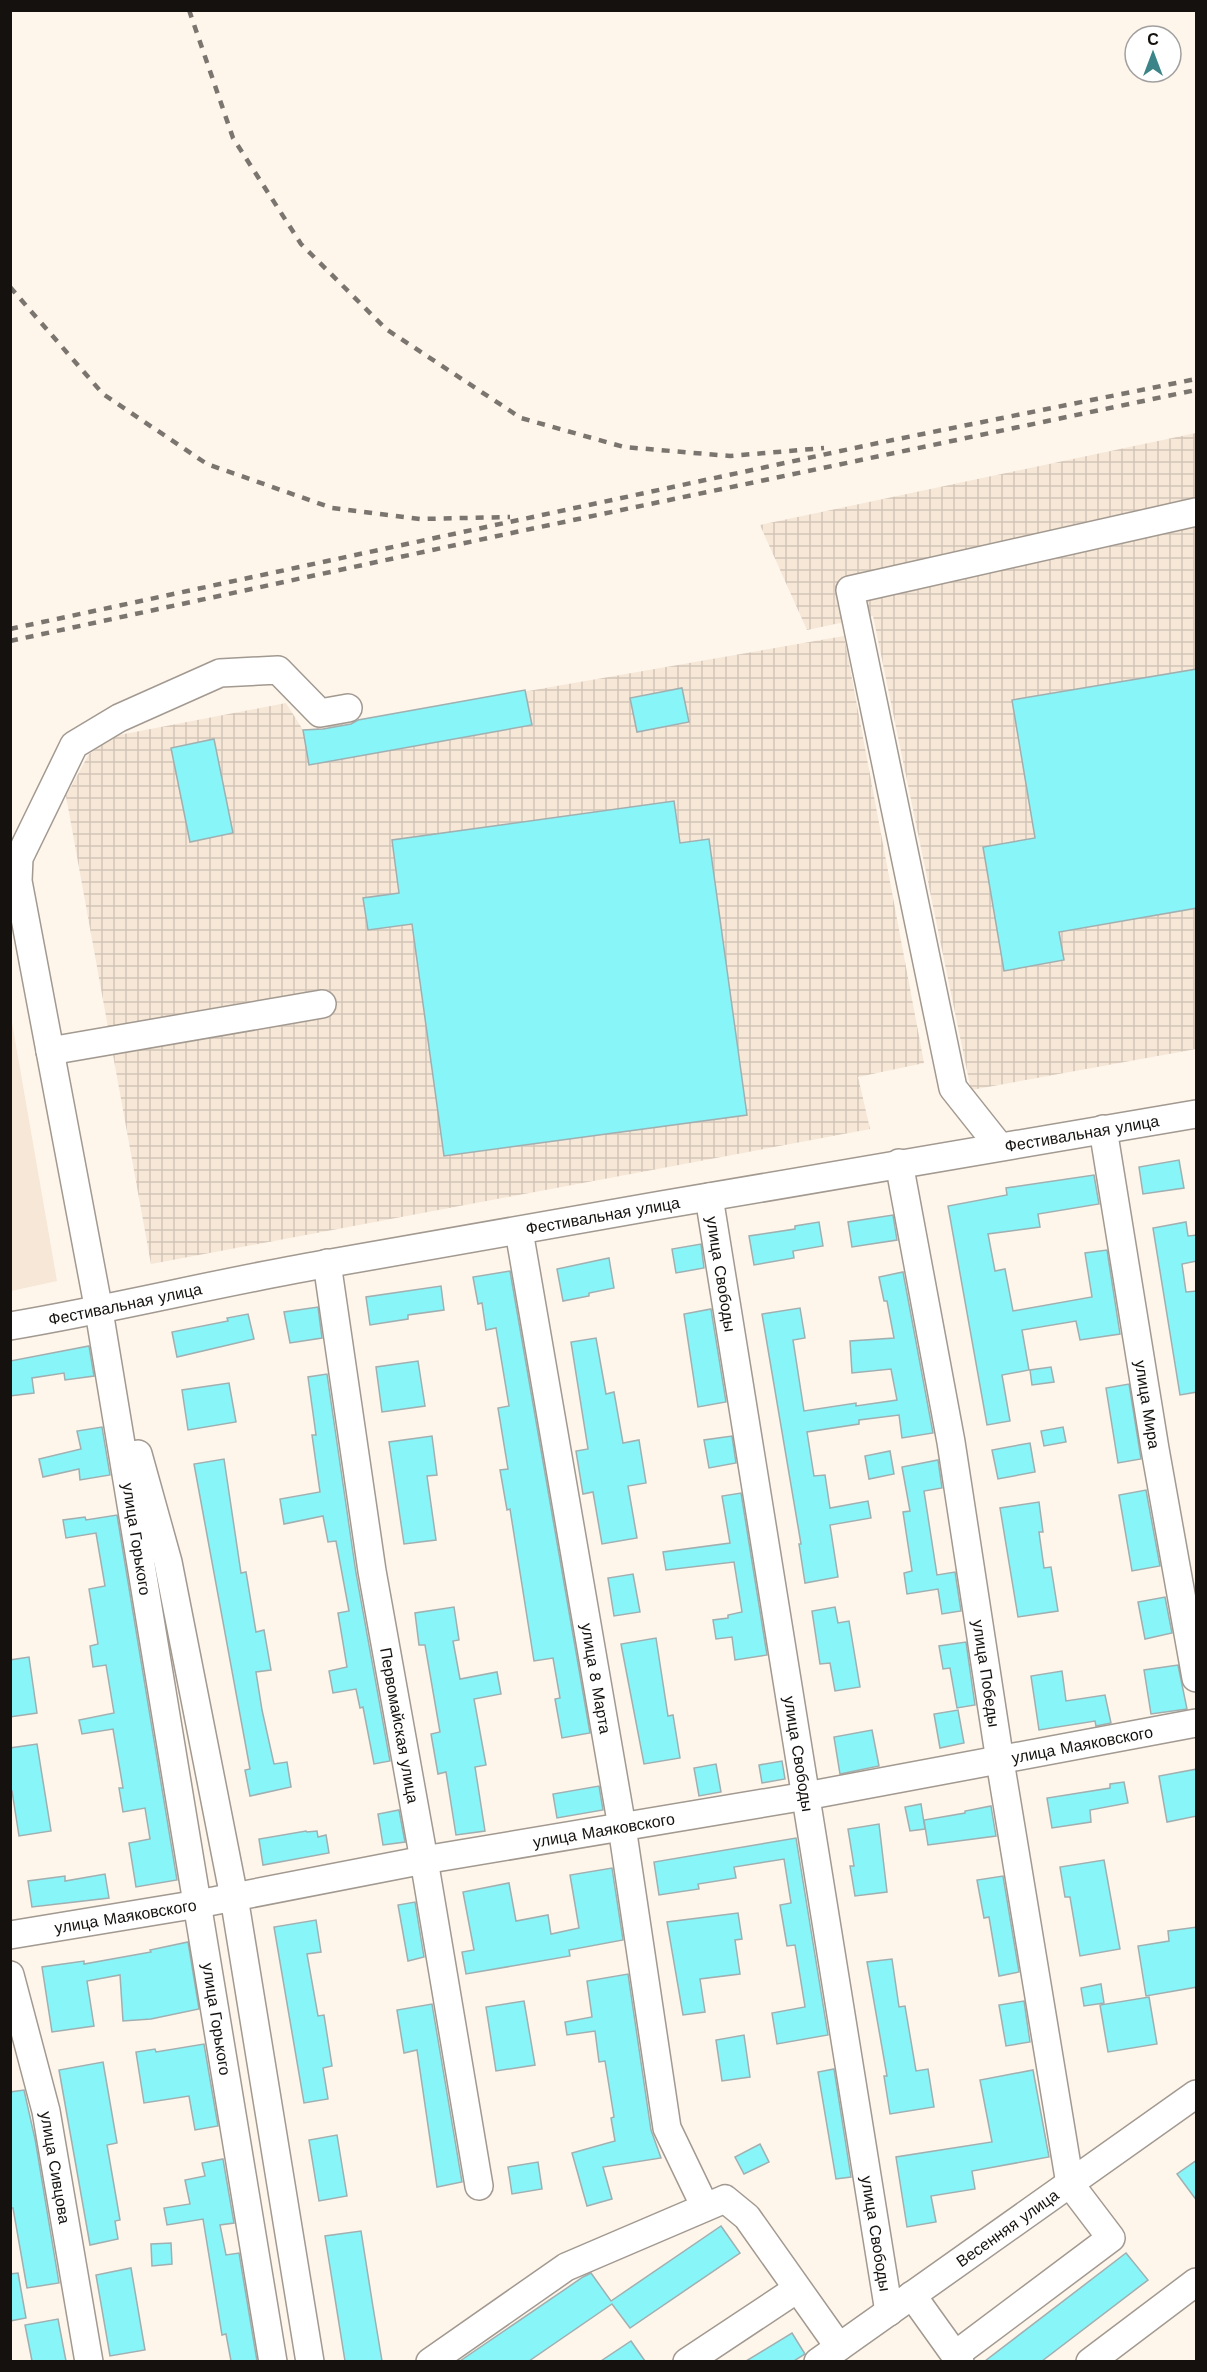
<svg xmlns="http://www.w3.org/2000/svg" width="1207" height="2372" font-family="'Work Sans',sans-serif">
<defs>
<pattern id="industrial-grid" width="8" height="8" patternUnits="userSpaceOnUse" patternTransform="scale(1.5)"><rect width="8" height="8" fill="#f6e7d7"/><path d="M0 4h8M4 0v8" fill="none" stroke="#d2c5b7"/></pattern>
</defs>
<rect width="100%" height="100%" fill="#fef5eb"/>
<polygon fill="#f6e7d7" points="11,1017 57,1281 11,1291 10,1291"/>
<g fill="url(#industrial-grid)">
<polygon points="1196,433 1196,1049 971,1090 873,616 807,630 760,525"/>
<polygon points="844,636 924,1063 858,1077 870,1129 151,1264 66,796 89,754 114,736 286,703 303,730"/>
</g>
<g fill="#88f5f9" stroke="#a0afb0" stroke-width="1.5">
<polygon points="1197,669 1197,908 1059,932 1064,960 1004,971 983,847 1035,838 1012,700"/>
<polygon points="682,688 689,722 637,732 630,698"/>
<polygon points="525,690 532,725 309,765 303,730 323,729 351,724 358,720"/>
<polygon points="214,739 233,833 190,842 171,748"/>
<polygon points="674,801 680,843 709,839 747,1115 444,1156 412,924 368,930 363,898 399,893 392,840"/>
<polygon points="1179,1160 1184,1188 1143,1194 1139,1167"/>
<polygon points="1094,1175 1099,1204 1038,1214 1040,1227 988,1234 995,1271 1005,1269 1013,1311 1092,1297 1085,1253 1107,1250 1120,1334 1080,1340 1076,1321 1022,1330 1029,1370 1002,1375 1010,1421 987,1425 948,1206 1007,1195 1006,1188"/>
<polygon points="893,1215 897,1240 852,1247 848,1222"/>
<polygon points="819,1222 823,1246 793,1251 794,1258 754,1265 749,1236 795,1229 795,1226"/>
<polygon points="1186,1222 1188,1236 1197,1235 1197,1261 1182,1264 1186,1292 1197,1291 1197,1392 1180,1395 1153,1228"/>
<polygon points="701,1244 704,1268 676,1273 672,1249"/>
<polygon points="609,1258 614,1288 589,1293 589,1296 563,1301 557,1269"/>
<polygon points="510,1271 590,1733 562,1738 555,1699 560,1698 553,1658 534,1661 510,1509 507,1510 500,1470 508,1469 498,1408 509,1406 496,1328 486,1330 482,1303 478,1304 473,1277"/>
<polygon points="903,1272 933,1433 902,1438 899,1415 859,1420 859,1424 807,1432 814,1476 825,1475 830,1508 868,1501 871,1518 830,1525 838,1577 805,1583 799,1544 801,1544 762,1314 800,1308 805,1338 793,1340 804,1411 856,1403 856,1406 897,1400 891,1369 852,1373 850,1341 894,1338 887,1301 884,1301 879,1277"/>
<polygon points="441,1286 444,1310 408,1315 408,1319 370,1325 366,1297"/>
<polygon points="318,1307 322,1338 290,1343 284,1312"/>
<polygon points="711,1309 726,1402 698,1407 684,1314"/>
<polygon points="248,1314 254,1339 177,1357 172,1332 228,1321 227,1318"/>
<polygon points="596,1338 606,1394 614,1392 623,1443 639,1440 646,1483 628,1486 637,1538 602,1544 593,1492 583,1494 576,1451 588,1449 571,1342"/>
<polygon points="89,1346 94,1376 65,1380 64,1373 32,1378 34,1393 10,1396 10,1361"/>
<polygon points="418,1361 425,1406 382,1412 376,1367"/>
<polygon points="1051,1367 1054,1382 1032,1385 1030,1370"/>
<polygon points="327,1374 356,1573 390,1761 374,1764 363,1707 360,1708 356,1689 333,1693 329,1671 347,1667 338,1613 349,1611 336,1541 328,1542 323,1516 284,1524 280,1499 320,1492 312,1435 316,1435 308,1377"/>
<polygon points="229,1383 236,1422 188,1430 182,1390"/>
<polygon points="1129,1384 1141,1459 1118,1463 1106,1388"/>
<polygon points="102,1427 110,1475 80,1480 79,1469 43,1477 39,1459 81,1449 77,1431"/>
<polygon points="1063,1427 1066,1442 1044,1446 1041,1431"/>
<polygon points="432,1436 437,1475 427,1476 436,1540 404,1544 389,1442"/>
<polygon points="732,1436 736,1463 709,1468 704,1440"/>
<polygon points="1030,1443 1035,1472 998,1479 992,1450"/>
<polygon points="890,1451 894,1474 869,1479 865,1456"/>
<polygon points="224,1459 241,1573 246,1572 256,1632 264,1630 271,1670 256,1672 262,1710 274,1764 287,1762 291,1787 250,1796 245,1770 250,1769 194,1464"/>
<polygon points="938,1460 942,1488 924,1491 937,1575 955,1572 961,1611 942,1614 938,1589 907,1594 904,1573 912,1571 903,1512 910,1511 902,1467"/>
<polygon points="1146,1490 1160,1566 1132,1571 1119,1495"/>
<polygon points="741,1493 767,1655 735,1660 732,1637 716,1639 713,1620 728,1618 728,1615 742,1612 734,1562 666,1570 663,1552 730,1543 722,1496"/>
<polygon points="1039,1502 1043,1532 1039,1532 1044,1568 1051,1567 1058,1611 1018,1617 1000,1508"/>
<polygon points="117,1515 177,1880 136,1887 129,1843 150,1839 145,1808 123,1812 119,1788 123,1788 113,1729 82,1734 79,1720 114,1713 106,1665 93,1667 90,1646 98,1644 89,1589 105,1586 96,1533 66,1538 63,1520 85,1517 86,1520"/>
<polygon points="633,1574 640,1612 614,1616 608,1578"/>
<polygon points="1165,1597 1172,1633 1145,1639 1138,1602"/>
<polygon points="454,1607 459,1640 453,1641 460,1679 497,1672 501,1694 474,1699 486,1765 475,1767 485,1831 456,1835 446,1772 438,1774 431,1734 440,1732 425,1645 419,1645 415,1613"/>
<polygon points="835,1607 838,1623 849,1621 860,1687 835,1691 830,1663 820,1664 812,1611"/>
<polygon points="656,1638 668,1716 673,1715 680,1758 644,1764 621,1644"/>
<polygon points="966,1642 975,1705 957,1708 950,1668 943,1669 939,1646"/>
<polygon points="29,1657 37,1713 10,1717 10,1660"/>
<polygon points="1178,1665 1187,1709 1151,1714 1144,1670"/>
<polygon points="1062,1671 1066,1701 1105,1695 1111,1723 1096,1726 1095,1721 1039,1730 1031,1676"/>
<polygon points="958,1710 964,1743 940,1748 934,1714"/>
<polygon points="872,1730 879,1766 840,1774 834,1737"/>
<polygon points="37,1744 51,1831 19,1836 12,1791 10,1791 10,1748"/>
<polygon points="782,1761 785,1779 762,1783 759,1765"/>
<polygon points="716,1764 721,1792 699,1796 694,1768"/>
<polygon points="1197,1769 1197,1816 1167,1822 1159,1776"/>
<polygon points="1124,1782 1128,1803 1090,1810 1091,1822 1052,1828 1047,1798 1110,1788 1110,1784"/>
<polygon points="599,1786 603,1810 557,1818 553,1794"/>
<polygon points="921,1804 925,1829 910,1831 905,1807"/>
<polygon points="991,1806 996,1836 928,1845 924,1820 965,1813 965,1811"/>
<polygon points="399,1810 405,1842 383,1845 378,1814"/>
<polygon points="879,1824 887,1892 855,1896 850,1866 854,1866 848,1829"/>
<polygon points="306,1831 307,1832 317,1831 318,1837 326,1835 329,1853 263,1865 259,1839"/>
<polygon points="796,1838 828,2035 777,2044 772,2013 805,2007 795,1945 787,1946 780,1905 791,1903 784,1859 734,1867 736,1878 698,1884 699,1889 659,1895 654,1862"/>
<polygon points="1104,1860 1120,1949 1080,1956 1070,1897 1065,1897 1060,1867"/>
<polygon points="612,1868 623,1940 569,1950 570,1956 466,1974 462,1952 474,1950 463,1892 509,1883 516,1921 548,1915 551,1934 579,1928 570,1875"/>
<polygon points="105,1874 109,1898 32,1907 28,1881 65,1876 65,1881"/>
<polygon points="1003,1876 1019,1972 999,1976 989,1917 984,1918 977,1880"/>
<polygon points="415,1902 424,1957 408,1961 398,1905"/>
<polygon points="738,1913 742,1939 735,1940 740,1974 700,1979 705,2012 683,2015 667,1922"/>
<polygon points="316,1920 321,1952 307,1954 318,2016 324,2015 332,2066 323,2068 328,2099 304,2103 274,1927"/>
<polygon points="1197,1927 1197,1987 1146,1996 1138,1946 1169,1941 1168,1931"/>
<polygon points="188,1942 199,2009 151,2019 123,2021 120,1975 87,1981 94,2026 52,2032 42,1967 84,1961 84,1964 151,1952 150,1950"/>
<polygon points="892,1959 899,2007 905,2006 916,2071 928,2069 934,2107 890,2114 884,2076 887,2076 867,1962"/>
<polygon points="628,1974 651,2130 661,2158 603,2167 612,2199 587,2206 572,2153 615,2141 611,2118 614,2117 605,2061 599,2062 595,2031 567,2035 565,2022 592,2017 587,1981"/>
<polygon points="1101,1984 1104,2003 1084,2006 1081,1988"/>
<polygon points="1149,1997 1157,2044 1108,2052 1100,2005"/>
<polygon points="524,2001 535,2065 496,2071 486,2007"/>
<polygon points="1024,2001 1030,2042 1006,2046 999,2005"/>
<polygon points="432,2004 462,2182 437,2187 417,2050 404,2053 397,2010"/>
<polygon points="744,2035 750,2077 722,2081 716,2040"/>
<polygon points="204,2044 218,2126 195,2130 189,2096 144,2103 136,2052 155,2049 156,2052"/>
<polygon points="103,2062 117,2143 107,2145 120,2220 115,2221 118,2239 90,2245 59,2070"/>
<polygon points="834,2069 851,2177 836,2179 818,2072"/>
<polygon points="1033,2070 1049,2157 972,2171 975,2189 931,2196 936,2222 907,2227 896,2157 992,2142 980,2080"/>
<polygon points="24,2090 35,2139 59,2283 27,2288 13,2208 10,2208 10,2092"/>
<polygon points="337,2135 347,2196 319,2201 309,2140"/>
<polygon points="760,2144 769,2162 744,2174 735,2157"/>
<polygon points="223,2159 234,2223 220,2225 226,2255 239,2253 257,2361 231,2361 226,2334 222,2335 203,2219 167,2225 164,2208 190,2204 185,2180 205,2176 202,2163"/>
<polygon points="1197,2160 1197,2201 1177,2174"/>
<polygon points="538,2162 542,2189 512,2194 508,2167"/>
<polygon points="721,2226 740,2253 630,2328 612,2304 529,2361 460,2361 583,2277 591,2273 611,2301"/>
<polygon points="361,2231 373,2307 382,2361 345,2361 325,2236"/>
<polygon points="171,2243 172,2264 152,2266 151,2244"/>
<polygon points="1126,2253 1148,2280 1042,2361 985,2361"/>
<polygon points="131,2268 145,2350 110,2356 96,2275"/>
<polygon points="18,2273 26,2318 10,2321 10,2274"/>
<polygon points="58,2319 66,2361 32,2361 25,2325"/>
<polygon points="792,2333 805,2354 794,2361 746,2361"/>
<polygon points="631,2341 645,2361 601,2361"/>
</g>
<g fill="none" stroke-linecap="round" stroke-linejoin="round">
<defs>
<g id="minor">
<polyline points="50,1051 322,1004"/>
<path id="s1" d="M1103 1129 1155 1449 1196 1678"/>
<polyline points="999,1146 953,1088 850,590 1196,512"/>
<path id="s2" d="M899 1163 951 1442 1000 1761 1070 2184 1111 2238 955 2355"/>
<path id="s3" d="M709 1197 889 2312"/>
<path id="s4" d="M519 1231 622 1827 667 2128 705 2207"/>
<path id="s5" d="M327 1263 372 1571 424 1860 479 2186"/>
<path id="s6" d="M10 1326C118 1308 224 1281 331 1263 619 1212 908 1162 1196 1114"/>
<polyline points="138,1454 168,1562 234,1897 310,2362"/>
<path id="s7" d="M10 1935 198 1904 424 1860 806 1796 1196 1723"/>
<path id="s8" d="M10 1975 46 2111 89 2362"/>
<polyline points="912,2295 960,2362"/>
<polyline points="273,2362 99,1311 18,881 19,858 74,745 119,718 220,673 278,670 320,713 348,708"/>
<polyline points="430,2362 566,2267 725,2199 747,2217 839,2347"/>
<polyline points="687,2362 797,2289"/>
<path id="s9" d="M818 2362 1196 2094"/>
<polyline points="1090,2362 1196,2282"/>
</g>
</defs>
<use href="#minor" stroke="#a29990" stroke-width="30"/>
<use href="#minor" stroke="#fff" stroke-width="27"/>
<g stroke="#7b756f" stroke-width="4.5" stroke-dasharray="8 8" stroke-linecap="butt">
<polyline points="189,10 233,138 301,244 386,329 521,418 624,447 730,456 824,448"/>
<polyline points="10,287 103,394 207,464 332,508 420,519 510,517"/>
<polyline points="10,629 878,443 1196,379"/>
<polyline points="10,641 516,532 1196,390"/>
</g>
</g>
<g text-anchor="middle" stroke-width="5" stroke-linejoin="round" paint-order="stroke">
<g font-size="16" fill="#14110e" stroke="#fff">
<text dy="6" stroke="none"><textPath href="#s6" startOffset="1089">Фестивальная улица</textPath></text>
<text dy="6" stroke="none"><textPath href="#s6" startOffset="603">Фестивальная улица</textPath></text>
<text dy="6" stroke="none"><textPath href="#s3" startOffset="78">улица Свободы</textPath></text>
<text dy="6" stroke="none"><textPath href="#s6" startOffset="117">Фестивальная улица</textPath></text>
<text dy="6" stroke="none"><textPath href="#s1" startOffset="279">улица Мира</textPath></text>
<text transform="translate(137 1539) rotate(81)" y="6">улица Горького</text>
<text dy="6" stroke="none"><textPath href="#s2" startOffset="518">улица Победы</textPath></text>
<text dy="6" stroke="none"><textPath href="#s4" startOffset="454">улица 8 Марта</textPath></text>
<text dy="6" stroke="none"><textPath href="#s5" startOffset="468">Первомайская улица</textPath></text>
<text dy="6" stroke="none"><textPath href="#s7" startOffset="1089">улица Маяковского</textPath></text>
<text dy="6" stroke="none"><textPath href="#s3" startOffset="564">улица Свободы</textPath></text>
<text dy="6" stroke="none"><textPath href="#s7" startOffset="603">улица Маяковского</textPath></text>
<text dy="6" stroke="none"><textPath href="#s7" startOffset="117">улица Маяковского</textPath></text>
<text transform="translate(217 2019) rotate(81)" y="6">улица Горького</text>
<text dy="6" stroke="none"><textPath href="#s8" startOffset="198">улица Сивцова</textPath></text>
<text dy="6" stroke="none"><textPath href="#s9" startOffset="232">Весенняя улица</textPath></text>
<text dy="6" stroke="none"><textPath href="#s3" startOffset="1050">улица Свободы</textPath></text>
</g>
</g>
<rect width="1207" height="2372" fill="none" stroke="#14110e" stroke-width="24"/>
<g transform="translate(1153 54)"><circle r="28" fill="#ffffff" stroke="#a1a09f" stroke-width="1.5"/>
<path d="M0-4.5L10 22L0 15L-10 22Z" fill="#3b8487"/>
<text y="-9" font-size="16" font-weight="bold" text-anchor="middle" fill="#14110e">С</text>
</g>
</svg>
